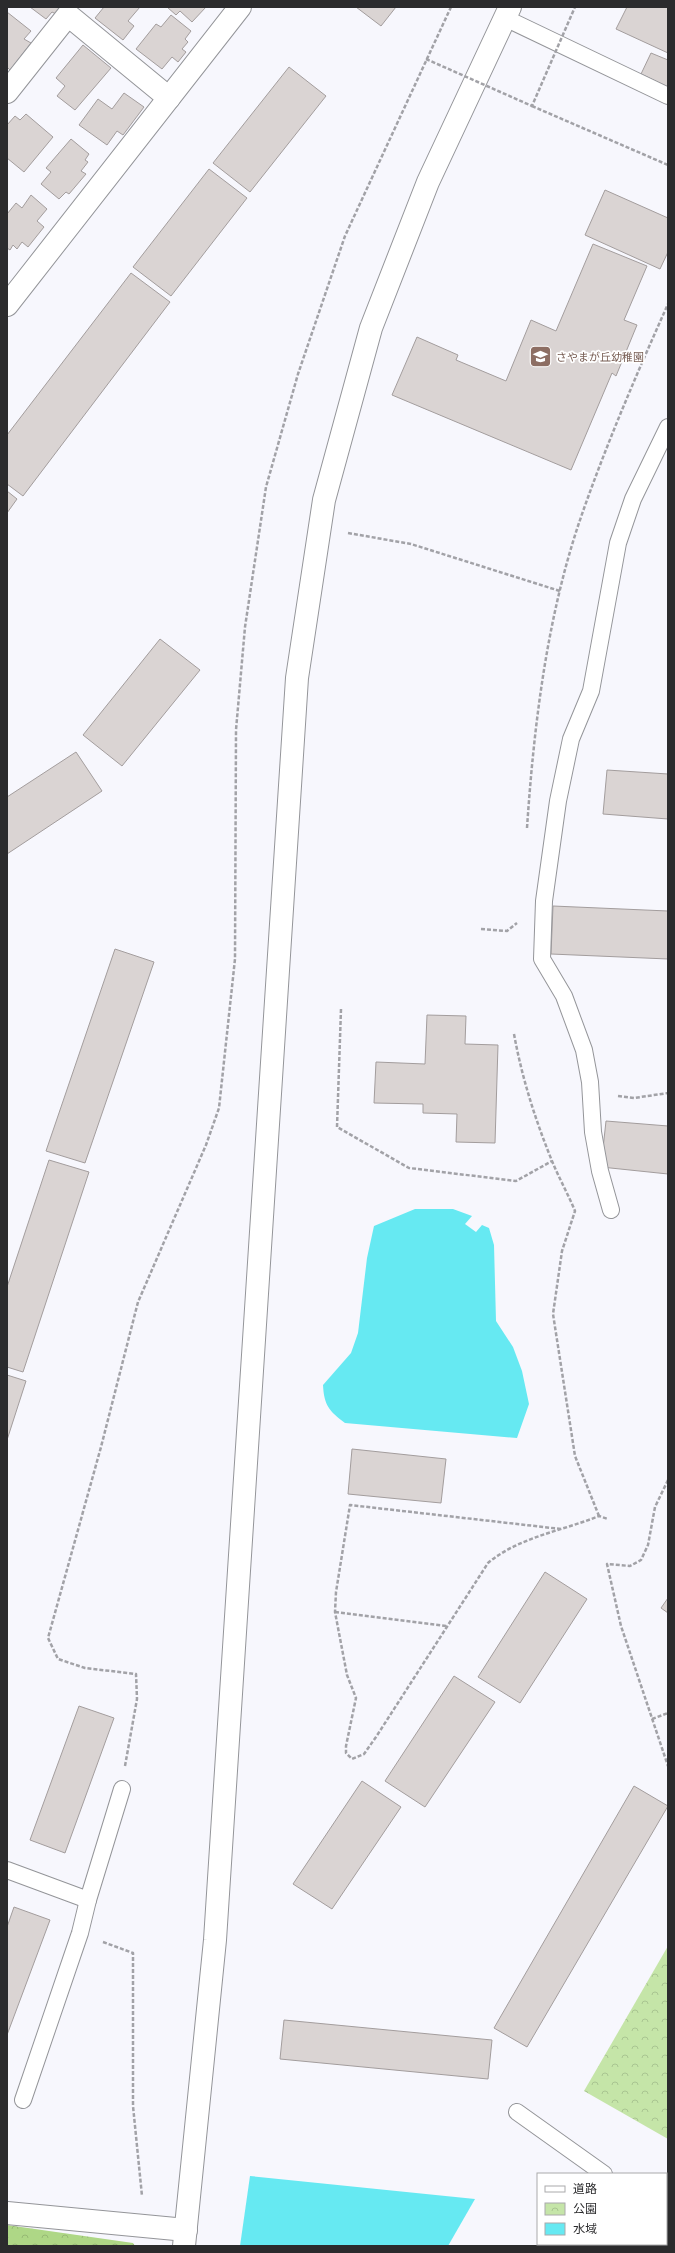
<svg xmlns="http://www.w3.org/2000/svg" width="675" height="2253" font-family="'Libre Baskerville','Noto Sans JP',serif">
<defs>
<pattern id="forest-crowns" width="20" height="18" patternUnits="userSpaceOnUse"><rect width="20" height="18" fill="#aed786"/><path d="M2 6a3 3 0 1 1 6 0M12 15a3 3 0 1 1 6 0" fill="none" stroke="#96b974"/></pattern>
<pattern id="park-crowns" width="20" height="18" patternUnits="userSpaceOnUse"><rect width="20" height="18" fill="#c5e5a8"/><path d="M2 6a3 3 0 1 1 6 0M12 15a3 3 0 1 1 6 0" fill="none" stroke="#a9c591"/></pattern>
</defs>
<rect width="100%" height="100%" fill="#f7f7fd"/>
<polygon fill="url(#forest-crowns)" points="7,2225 133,2243 135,2246 7,2246"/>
<polygon fill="url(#park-crowns)" points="668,1946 668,2139 584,2091"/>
<g fill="#66e9f2">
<path d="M415 1209H453L472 1216 465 1224 476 1232 482 1225 489 1228 494 1245 496 1321 513 1347 522 1371 529 1404 517 1438 345 1423C329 1411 324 1405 323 1385L351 1353 358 1333 367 1258 374 1226Z"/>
<polygon points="250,2176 475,2199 448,2246 240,2246"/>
</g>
<g fill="#dad4d3" stroke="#a39d9d">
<polygon points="30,7 61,7 56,14 52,12 46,19"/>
<polygon points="104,7 140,7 128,21 134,26 123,40 95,18"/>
<polygon points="167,7 206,7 192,22 180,11 176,15"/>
<polygon points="356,7 396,7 381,26"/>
<polygon points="627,7 668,7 668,53 616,29"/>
<polygon points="7,12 31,31 24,39 31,43 10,70 7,67"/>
<polygon points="171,15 191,31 185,39 188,42 182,49 186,52 178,62 172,57 162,69 136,49 156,24 161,27"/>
<polygon points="83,45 111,68 75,110 57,96 65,86 56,78"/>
<polygon points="651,53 668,60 668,87 641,74"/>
<polygon points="289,67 326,96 250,192 213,163"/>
<polygon points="124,93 144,107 123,135 117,131 107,145 79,125 98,99 112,109"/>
<polygon points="26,114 53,137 24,172 7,158 7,125 15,116 20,120"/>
<polygon points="71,139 89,154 85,160 88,162 81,171 86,174 69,194 66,192 59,199 41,184 51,172 46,168"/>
<polygon points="209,169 247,198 171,296 133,267"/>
<polygon points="605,190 668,218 668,252 660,269 585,235"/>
<polygon points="31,195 47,209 37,221 44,227 28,247 22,242 17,249 13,245 10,250 7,248 7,214 16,203 22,208"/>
<polygon points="593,244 647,266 624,320 637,325 616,376 612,373 571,470 392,395 417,337 458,355 456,360 506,381 531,320 556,331"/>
<polygon points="131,273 170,302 23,496 7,484 7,435"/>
<polygon points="7,491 17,499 7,513"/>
<polygon points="160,639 200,670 122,766 83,735"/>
<polygon points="76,752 102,791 7,854 7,797"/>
<polygon points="607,770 668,774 668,819 603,814"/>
<polygon points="553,906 668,911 668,959 551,954"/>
<polygon points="115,949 154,962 85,1163 46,1151"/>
<polygon points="427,1015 466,1016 465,1044 498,1045 495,1143 456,1142 457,1114 423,1113 423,1104 374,1103 376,1062 425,1064"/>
<polygon points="606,1121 668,1126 668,1174 601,1167"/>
<polygon points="49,1160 89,1172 23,1372 7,1367 7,1287"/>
<polygon points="7,1375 26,1381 7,1440"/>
<polygon points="352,1449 446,1459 441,1503 348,1494"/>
<polygon points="545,1572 587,1599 520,1703 478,1677"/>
<polygon points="668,1598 668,1613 661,1608"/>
<polygon points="454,1676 495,1702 425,1807 385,1781"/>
<polygon points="79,1706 114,1718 65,1853 30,1840"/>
<polygon points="362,1781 401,1807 332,1909 293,1884"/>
<polygon points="634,1786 668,1806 527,2047 494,2028"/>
<polygon points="14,1907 50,1920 7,2035 7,1927"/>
<polygon points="284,2020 492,2040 488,2079 280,2059"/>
</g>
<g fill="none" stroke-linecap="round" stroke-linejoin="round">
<defs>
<g id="service">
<polyline points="505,18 668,96"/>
<polyline points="611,1210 600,1171 593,1132 590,1082 584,1050 564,996 542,959 544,901 558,801 571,739 591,691 618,543 633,499 668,427"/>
<polyline points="7,1870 88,1900"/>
<polyline points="23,2100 80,1933 88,1900 122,1789"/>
<polyline points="517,2112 604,2174"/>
<polyline points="648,2244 648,2246"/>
</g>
<g id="minor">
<polyline points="7,92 68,15 169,98"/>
<polyline points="7,305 240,7"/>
<polyline points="7,2213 186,2230"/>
</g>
<polyline id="tertiary" points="184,2246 215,1940 297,678 324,500 371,328 428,182 510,7"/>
</defs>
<use href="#service" stroke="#949599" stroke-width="18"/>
<use href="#minor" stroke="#949599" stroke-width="24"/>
<use href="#tertiary" stroke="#949599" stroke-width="24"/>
<g stroke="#a2a2a7" stroke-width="2.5" stroke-dasharray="4 2" stroke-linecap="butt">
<polyline points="532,106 668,165"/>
<polyline points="348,533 411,544 560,591"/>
<path d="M527 828C534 724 547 616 581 517 606 445 637 373 668 304"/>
<polyline points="481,929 507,931 517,923"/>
<polyline points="341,1009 337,1127 409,1168 516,1181 552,1161"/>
<path d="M514 1034C522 1078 535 1119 552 1161 559 1178 568 1194 575 1211L562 1251 553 1314 575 1456 599 1516"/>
<polyline points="618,1096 634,1098 668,1093"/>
<polyline points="668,1480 655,1507 648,1545 641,1560 630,1566 607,1564 621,1626 668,1766"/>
<path d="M561 1529 350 1505 336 1592 335 1612 347 1675 356 1698 346 1746V1753L352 1759 364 1754 376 1737 488 1563C519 1537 562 1531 599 1516L608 1519"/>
<polyline points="335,1612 446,1626"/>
<polyline points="652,1719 668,1713"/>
<polyline points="125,1766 137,1699 136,1674 85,1668 58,1659 48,1638 101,1447 138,1302 206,1145 219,1108 235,959 236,730 245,627 266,487 298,374 345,236 451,7"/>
<polyline points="103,1942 133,1953 133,2106 142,2196"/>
</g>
<use href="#service" stroke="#fff" stroke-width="16"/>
<use href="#minor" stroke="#fff" stroke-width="22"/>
<use href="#tertiary" stroke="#fff" stroke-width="22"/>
<polyline stroke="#a2a2a7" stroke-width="2.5" stroke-dasharray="4 2" stroke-linecap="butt" points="426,59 532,106 575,7"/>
</g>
<defs>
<symbol id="school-square" viewBox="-11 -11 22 22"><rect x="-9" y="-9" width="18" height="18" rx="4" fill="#8d6e63" stroke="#fff"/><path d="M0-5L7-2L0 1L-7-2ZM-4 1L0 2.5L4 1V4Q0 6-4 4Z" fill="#fff"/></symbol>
</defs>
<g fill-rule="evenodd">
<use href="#school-square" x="528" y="344" width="25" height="25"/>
</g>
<g text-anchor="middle" stroke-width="3.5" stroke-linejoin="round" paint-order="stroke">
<g font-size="11" fill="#785e54" stroke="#fff" text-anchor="start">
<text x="556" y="361">さやまが丘幼稚園</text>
</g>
</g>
<rect width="675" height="2253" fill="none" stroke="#2b2b2d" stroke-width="16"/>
<rect x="537" y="2173" width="130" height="72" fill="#ffffff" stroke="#aaaaab"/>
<rect x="545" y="2186" width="20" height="6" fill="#ffffff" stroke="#aaaaab"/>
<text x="573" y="2193" font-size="12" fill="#2b2b2d">道路</text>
<rect x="545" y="2203" width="20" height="12" fill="url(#park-crowns)" stroke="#aaaaab"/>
<text x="573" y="2213" font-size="12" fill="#2b2b2d">公園</text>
<rect x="545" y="2223" width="20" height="12" fill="#66e9f2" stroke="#aaaaab"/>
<text x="573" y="2233" font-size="12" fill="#2b2b2d">水域</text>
</svg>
